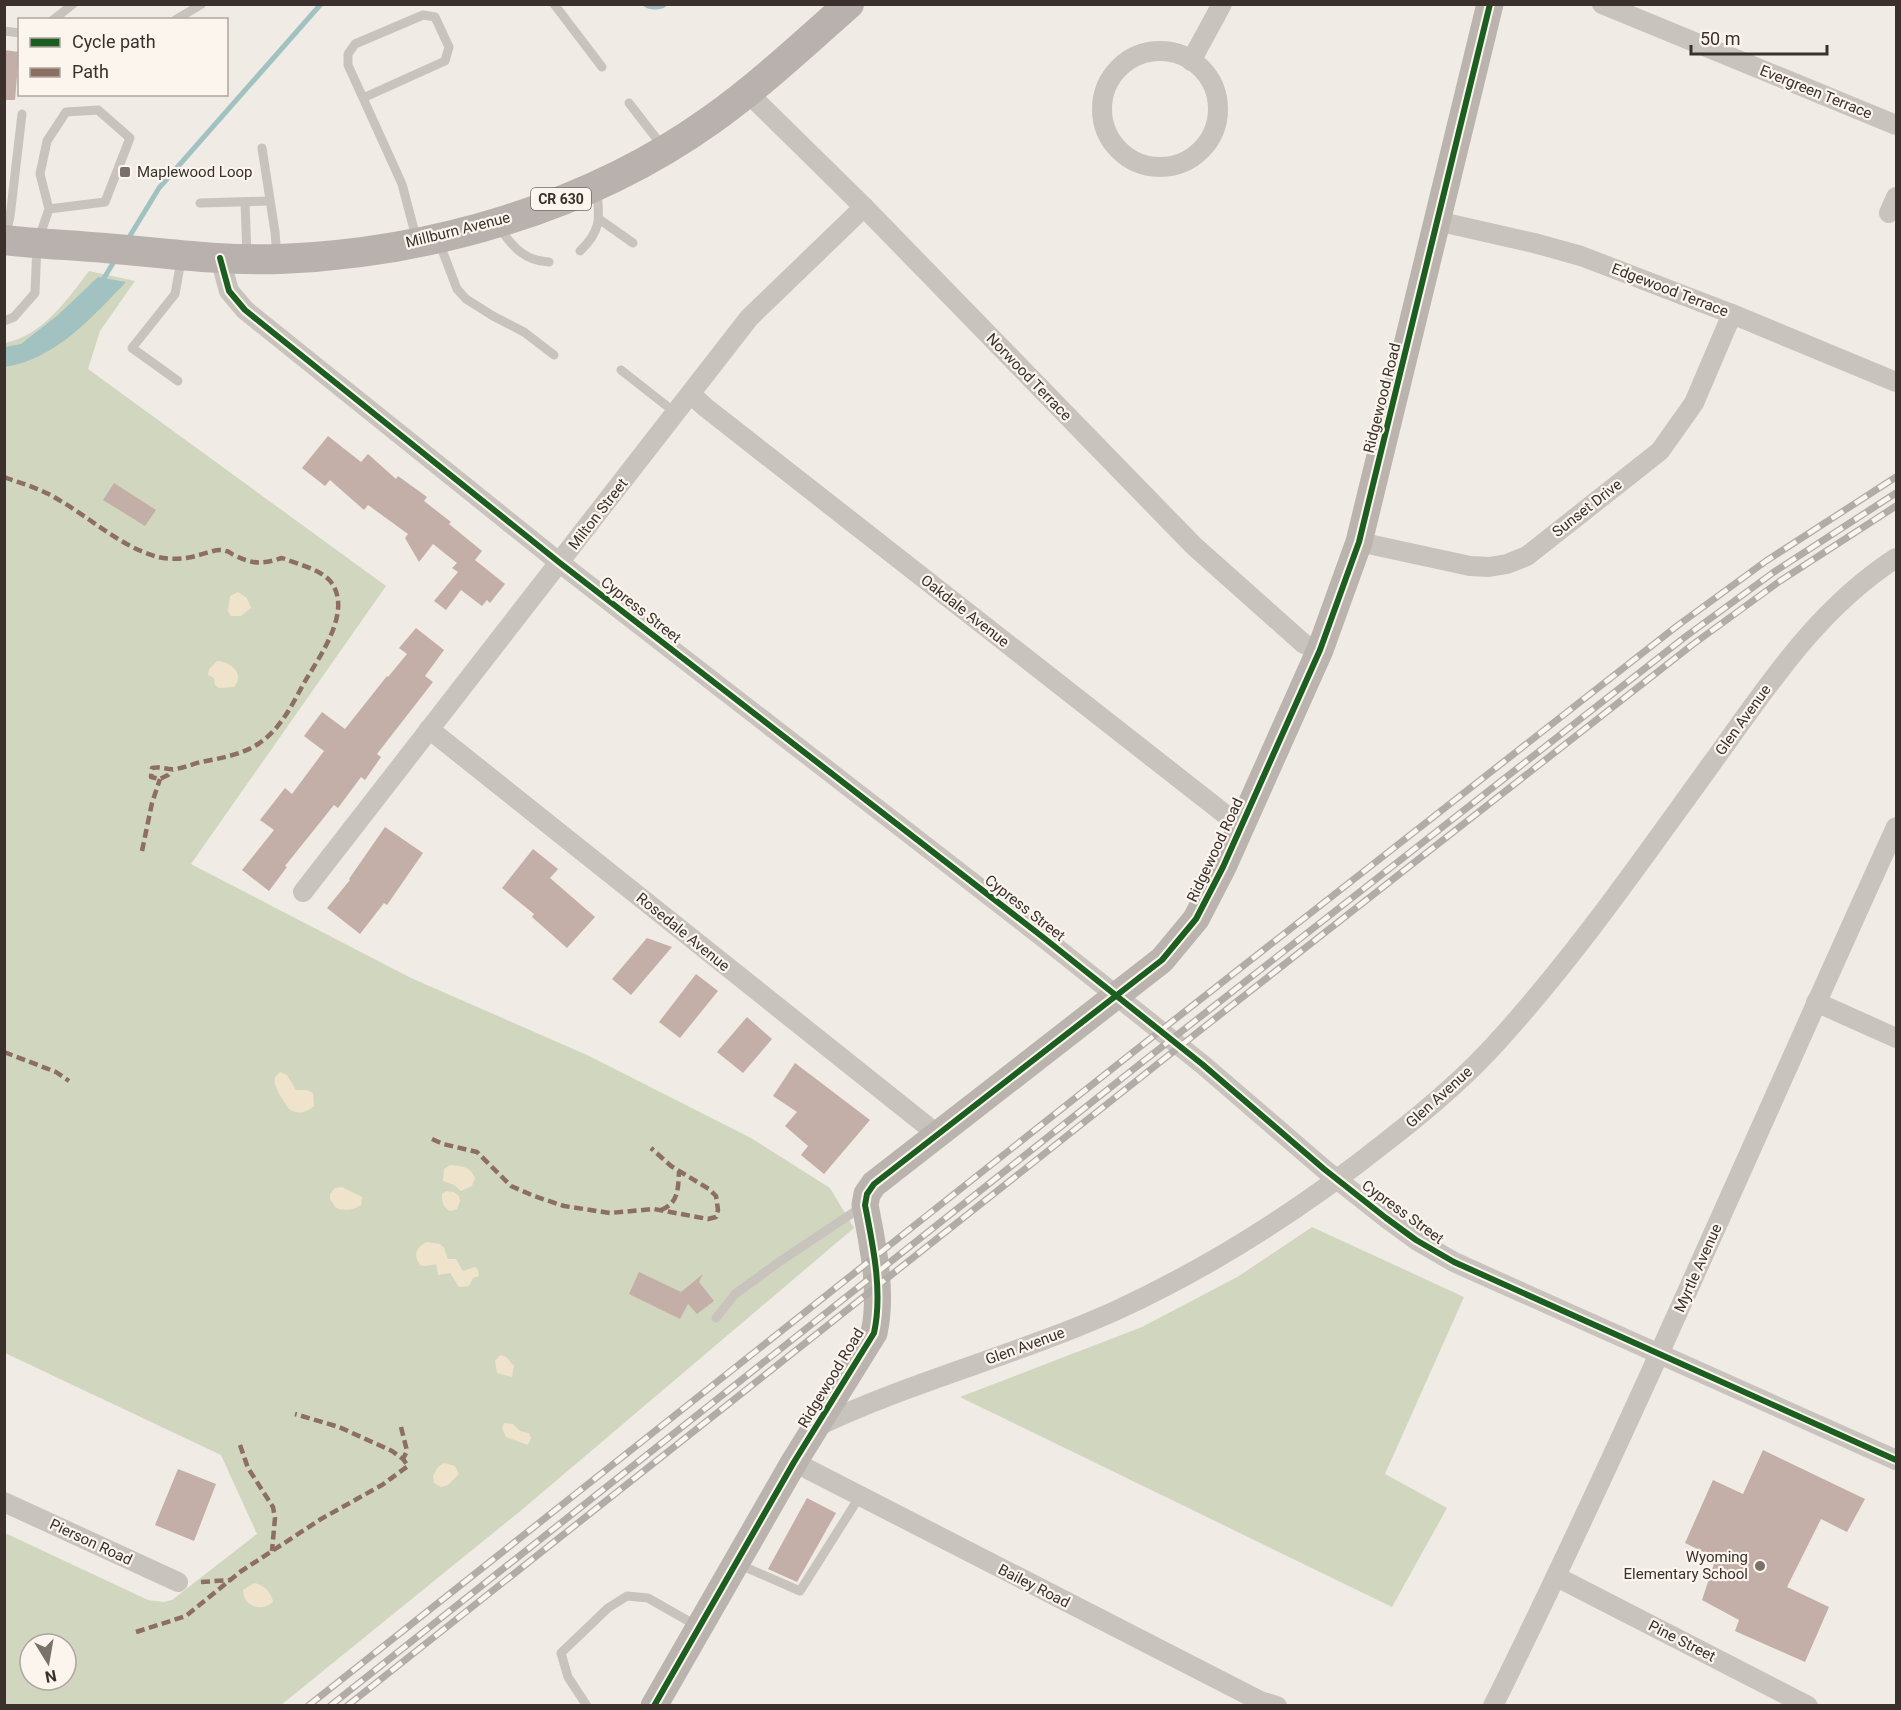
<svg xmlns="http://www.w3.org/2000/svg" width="1901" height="1710" font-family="Roboto,sans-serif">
<rect width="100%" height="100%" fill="#f0ebe5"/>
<g fill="#d1d6bf" fill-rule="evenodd">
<path d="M89 271 135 281 100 331 88 369 386 586 191 864 411 978 587 1055 751 1138 830 1188 854 1228 524 1508 281 1705H5V1533L148 1600 164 1602 172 1600 257 1534 221 1455 5 1353V343C42 336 67 300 89 271ZM30 1644H66V1680H30Z"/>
<polygon points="1312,1227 1464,1297 1385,1474 1447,1508 1392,1607 960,1397 1142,1327 1239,1276"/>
</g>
<g fill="#efe3cc">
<polygon points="238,592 247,598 251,608 241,616 231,616 228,611 230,596"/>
<path d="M217 661C230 661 246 674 234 687L219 688 215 685 214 678 208 675 209 669Z"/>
<path d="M280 1072 287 1075 296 1090H307L313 1093 314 1106C306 1113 298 1115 289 1109 283 1100 273 1087 275 1077Z"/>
<path d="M450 1165C461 1166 470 1166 475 1178L472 1186 461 1191 454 1185 443 1181 444 1169Z"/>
<path d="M342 1187 362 1197 361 1205C354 1210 345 1211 336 1208L330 1199V1194L335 1188Z"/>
<path d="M446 1191 454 1192 459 1196 460 1201 457 1209 450 1211C444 1208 441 1201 442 1194Z"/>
<path d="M426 1242 440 1244 444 1248 448 1259H456L463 1271 475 1267 478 1270 479 1276 473 1278 469 1286 459 1287 450 1273 438 1275 436 1264 425 1266 420 1265C413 1255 416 1248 426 1242Z"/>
<polygon points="500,1355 506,1357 514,1366 512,1377 497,1373 495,1361"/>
<polygon points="504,1423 513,1424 520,1431 529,1433 531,1438 528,1445 506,1437 502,1428"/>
<polygon points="444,1463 455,1466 459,1474 448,1485 441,1487 434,1483 433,1476 438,1467"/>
<path d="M254 1583C263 1584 272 1593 273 1602 261 1613 243 1606 243 1590Z"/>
</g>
<path fill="#a1c2c1" d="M98 277 126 282C92 317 56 359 5 367V347L21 344 58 315Z"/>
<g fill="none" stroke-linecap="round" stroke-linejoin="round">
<g stroke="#a1c2c1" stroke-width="5">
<path d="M645 4C650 8 661 8 665 4"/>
<polyline points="128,239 159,188 321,4"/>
<polyline points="101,283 115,260"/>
</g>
</g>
<g fill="#c3afa7">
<polygon points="4,50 19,52 15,100 4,100"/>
<polygon points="328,436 361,462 368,454 396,479 398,476 427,497 424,501 451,522 449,524 482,551 475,560 505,584 490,603 487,600 482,606 461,590 446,610 434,601 458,572 452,568 457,563 433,544 419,562 405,538 408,534 368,505 364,510 330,480 325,486 302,468"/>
<polygon points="114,483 156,510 145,526 103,500"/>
<polygon points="416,628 444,650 425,676 433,682 377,754 381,757 365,780 361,777 338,808 334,805 285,866 287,867 269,891 242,870 274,830 260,820 285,788 292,794 324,751 304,736 322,712 345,729 387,676 388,677 407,654 399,648"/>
<polygon points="385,827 423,853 387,905 384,903 360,934 327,908 350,880 349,879"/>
<polygon points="533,849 558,869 550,878 595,917 567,948 532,917 534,914 502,888"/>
<polygon points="647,938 672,947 631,995 612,979"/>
<polygon points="696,974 718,991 680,1038 659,1022"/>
<polygon points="747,1017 772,1039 743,1073 717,1052"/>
<polygon points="795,1063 870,1120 824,1174 801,1155 808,1146 785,1126 797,1112 773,1096"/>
<polygon points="639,1272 681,1292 703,1274 699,1282 714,1301 697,1314 688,1304 680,1319 629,1294"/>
<polygon points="1763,1450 1865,1499 1847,1532 1821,1519 1787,1587 1829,1607 1805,1662 1735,1631 1739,1620 1702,1600 1716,1558 1685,1543 1713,1480 1743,1494"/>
<polygon points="178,1469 216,1484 194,1541 155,1525"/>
<polygon points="807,1498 836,1513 797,1582 768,1569"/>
</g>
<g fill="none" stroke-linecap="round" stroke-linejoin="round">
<g stroke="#c9c3be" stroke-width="9">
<polyline points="554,4 602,67"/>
<polyline points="53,20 73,4"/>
<polyline points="175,20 202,4"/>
<polyline points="4,31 20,33"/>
<polyline points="363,98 445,61 449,47 435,17 423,15 355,44 348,54 348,65 402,184 416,237"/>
<polyline points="629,103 663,147"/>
<polyline points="262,148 275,232 277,256"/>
<polyline points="245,202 247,256"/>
<polyline points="200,203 269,201"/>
<polyline points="599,219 633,243"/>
<path d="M499 227C512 246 524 261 549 262"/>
<polyline points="5,238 10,217 22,114"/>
<polyline points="439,242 457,289 466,299 493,316 524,332 554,355"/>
<path d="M580 251C601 231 600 219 597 191"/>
<polyline points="4,321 14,317 35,293 37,244 49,209 40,174 47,141 66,112 98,110 130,138 105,202 49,209"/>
<polyline points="621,370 677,414"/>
<polyline points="178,381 132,348 175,294 181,261"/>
<polyline points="716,1318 735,1294 779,1262 863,1206"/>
<polyline points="738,1564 800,1591 860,1496"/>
<polyline points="587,1706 568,1677 561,1653 608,1608 627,1596 648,1598 697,1626"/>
</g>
<g stroke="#c9c3be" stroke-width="20">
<polyline points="1602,4 1896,125"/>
<circle cx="1160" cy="109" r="58"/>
<polyline points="1191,61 1222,4"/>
<polyline points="747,92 864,207 1194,546 1304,644 1320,650"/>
<polyline points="1889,213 1896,197"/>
<polyline points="1437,221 1534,243 1581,256 1732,314 1896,382"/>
<polyline points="220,258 229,291 245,310 560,563 1044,938 1202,1064 1324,1169 1386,1218 1416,1240 1454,1262 1896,1460"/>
<polyline points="691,394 705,407 1240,826"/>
<polyline points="1359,542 1470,566 1489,567 1507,564 1527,556 1660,451 1694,403 1732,314"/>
<polyline points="429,729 937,1134"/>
<polyline points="303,892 749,318 864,207"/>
<polyline points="1816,1002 1896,1038"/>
<path d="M816 1427C912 1381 1017 1355 1115 1311 1213 1266 1303 1208 1387 1141 1427 1110 1465 1078 1498 1041 1577 954 1643 858 1712 763 1767 687 1816 610 1896 558"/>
<polyline points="794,1462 1260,1701 1277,1706"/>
<polyline points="4,1502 178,1582"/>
<polyline points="1557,1577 1808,1706"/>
<path d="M1493 1706C1636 1417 1762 1120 1896 827"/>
</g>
<path stroke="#bab3ae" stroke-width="27" d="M654 1706 794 1462 874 1333C883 1292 873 1246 865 1205L867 1194 874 1184 1162 960 1196 919 1223 867 1320 650 1359 542 1490 4"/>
<path stroke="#b8b1ad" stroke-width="30" d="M4 240C38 244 72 245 105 248 163 253 221 261 280 259 430 253 588 208 711 120 760 85 804 44 849 4"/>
<defs>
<g id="rail">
<polyline points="308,1706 1132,1053 1677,626 1766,561 1896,477"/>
<polyline points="330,1706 1140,1064 1685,637 1774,572 1896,493"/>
<polyline points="347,1706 1203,1028 1692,645 1780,581 1896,506"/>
</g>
</defs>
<use href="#rail" stroke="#b1aca8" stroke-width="7"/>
<use href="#rail" stroke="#fbf5ee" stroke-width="4.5" stroke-dasharray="14" stroke-linecap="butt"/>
<g stroke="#8d6e63" stroke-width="4.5" stroke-dasharray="9 4.5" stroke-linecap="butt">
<polyline points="4,457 5,457"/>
<path d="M4 477C23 484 42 489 59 500 92 519 121 547 158 557 171 560 187 559 199 555 208 553 217 548 226 551 229 551 231 554 234 555 254 565 262 564 282 558 297 564 321 569 331 582 353 612 319 657 304 683 292 705 280 730 258 744 241 755 221 758 201 762 192 764 184 768 175 769 167 770 160 766 152 768L151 777 160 779 168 775 172 770"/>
<polyline points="142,851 152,803 160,779"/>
<polyline points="4,1052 56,1072 69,1081"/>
<polyline points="432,1139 443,1144 477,1152 511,1186 534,1196 564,1206 610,1213 654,1209 708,1219 716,1217 718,1210 716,1196 709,1189 671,1166 651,1148"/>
<path d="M661 1210C679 1203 678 1188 679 1172"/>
<polyline points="401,1427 407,1451 403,1459"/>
<polyline points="240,1445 248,1468 273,1507 275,1518 272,1551"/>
<polyline points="201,1582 231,1580"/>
<polyline points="136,1632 186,1616 240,1572 321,1519 382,1485 408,1466 403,1459 392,1451 339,1427 295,1414"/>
</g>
<defs>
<g id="cycleway">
<polyline points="220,258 229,291 245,310 560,563 1044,938 1202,1064 1324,1169 1386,1218 1416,1240 1454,1262 1896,1460"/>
<path d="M654 1706 794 1462 874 1333C883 1292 873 1246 865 1205L867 1194 874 1184 1162 960 1196 919 1223 867 1320 650 1359 542 1490 4"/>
</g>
</defs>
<use href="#cycleway" stroke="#fbf5ee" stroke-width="10"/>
<use href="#cycleway" stroke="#1b5e20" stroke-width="6"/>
</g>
<g fill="#7a716c" stroke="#fbf5ee" stroke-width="2">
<rect x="119" y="166" width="12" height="12" rx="3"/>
<circle cx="1760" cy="1566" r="6"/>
</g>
<g text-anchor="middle" stroke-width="4.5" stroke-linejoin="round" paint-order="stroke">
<rect fill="#fbf5ee" stroke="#756b66" stroke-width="1.5" x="531" y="188" width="60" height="22" rx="4.5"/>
<g font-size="14" font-weight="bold" fill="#3b302b">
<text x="561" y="204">CR 630</text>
</g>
<g font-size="15" fill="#3b302b" stroke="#fbf5ee">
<text transform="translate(1816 92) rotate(22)" y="5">Evergreen Terrace</text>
<text transform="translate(458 230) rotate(-14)" y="5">Millburn Avenue</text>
<text transform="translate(1670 290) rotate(21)" y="5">Edgewood Terrace</text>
<text transform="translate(1029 377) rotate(46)" y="5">Norwood Terrace</text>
<text transform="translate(1382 398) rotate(-76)" y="5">Ridgewood Road</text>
<text transform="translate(1587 508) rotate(-38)" y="5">Sunset Drive</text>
<text transform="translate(598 514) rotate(-52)" y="5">Milton Street</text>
<text transform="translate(641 610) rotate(38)" y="5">Cypress Street</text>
<text transform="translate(965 611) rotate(38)" y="5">Oakdale Avenue</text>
<text transform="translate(1743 720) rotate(-54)" y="5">Glen Avenue</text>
<text transform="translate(1215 850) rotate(-65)" y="5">Ridgewood Road</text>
<text transform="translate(1025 908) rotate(38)" y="5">Cypress Street</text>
<text transform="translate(683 932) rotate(39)" y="5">Rosedale Avenue</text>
<text transform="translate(1439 1097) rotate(-42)" y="5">Glen Avenue</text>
<text transform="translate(1403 1212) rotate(36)" y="5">Cypress Street</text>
<text transform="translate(1698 1268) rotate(-66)" y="5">Myrtle Avenue</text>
<text transform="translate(1025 1346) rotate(-20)" y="5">Glen Avenue</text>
<text transform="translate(831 1378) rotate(-59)" y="5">Ridgewood Road</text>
<text transform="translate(91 1542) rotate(25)" y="5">Pierson Road</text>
<text transform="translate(1034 1586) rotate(27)" y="5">Bailey Road</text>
<text transform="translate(1682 1641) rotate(27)" y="5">Pine Street</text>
</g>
<g font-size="15" fill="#3b302b" stroke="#fbf5ee" text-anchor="start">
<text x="137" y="177">Maplewood Loop</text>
<text x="1748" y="1562" text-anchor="end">Wyoming<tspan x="1748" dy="17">Elementary School</tspan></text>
</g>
</g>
<rect width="1901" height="1710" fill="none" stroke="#3b302b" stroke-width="12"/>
<rect x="18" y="18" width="210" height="78" fill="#fbf5ee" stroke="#aea6a0" stroke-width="1.5"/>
<rect x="30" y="38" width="30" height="9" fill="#1b5e20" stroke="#aea6a0" stroke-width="1.5"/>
<text x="72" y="48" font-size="18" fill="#3b302b">Cycle path</text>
<rect x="30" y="68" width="30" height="9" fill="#8d6e63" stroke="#aea6a0" stroke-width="1.5"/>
<text x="72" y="78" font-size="18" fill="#3b302b">Path</text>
<g transform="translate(48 1662) rotate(169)"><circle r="28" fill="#fbf5ee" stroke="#aea6a0" stroke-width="1.5"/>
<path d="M0-4.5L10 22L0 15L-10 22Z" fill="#7a716c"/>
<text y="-9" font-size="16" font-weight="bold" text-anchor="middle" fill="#3b302b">N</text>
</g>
<path d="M1691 45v9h136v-9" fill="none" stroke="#3b302b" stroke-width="3"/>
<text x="1700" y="45" font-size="18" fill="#3b302b" stroke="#fbf5ee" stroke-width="4.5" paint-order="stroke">50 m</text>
</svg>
